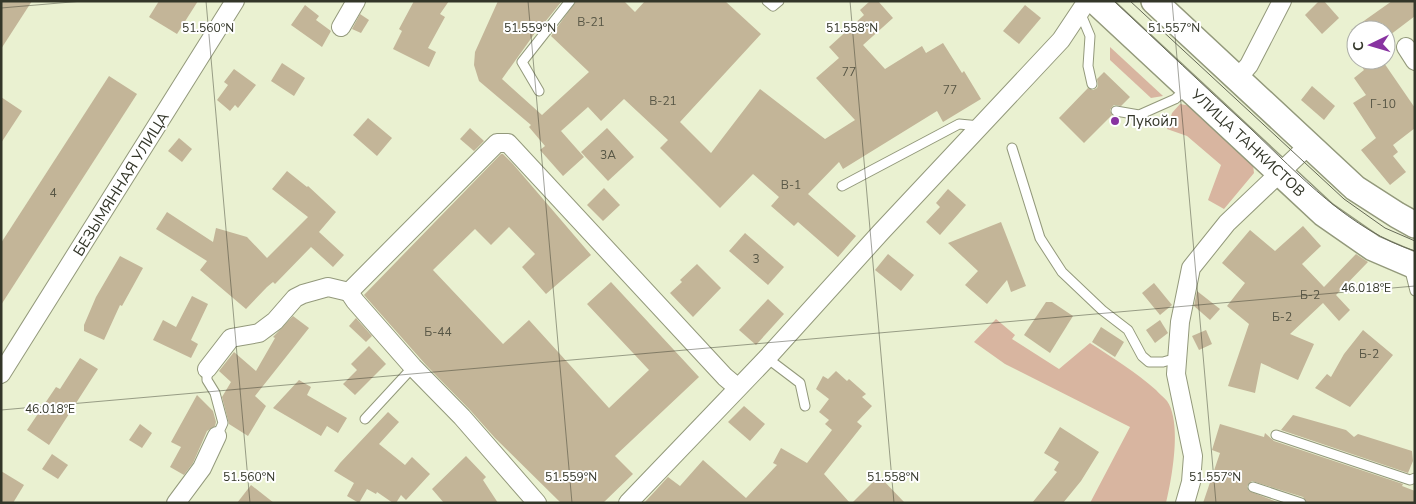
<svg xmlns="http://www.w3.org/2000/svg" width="1416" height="504" font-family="'Nunito Sans',sans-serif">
<rect width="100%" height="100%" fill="#eaf1d1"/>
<g fill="#d8b5a0">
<polygon points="1110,47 1163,96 1151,98 1110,60"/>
<polygon points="1180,104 1191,106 1253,165 1254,173 1224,209 1208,200 1221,165 1187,136 1167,129 1172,113"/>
<path d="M996 319 1015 335 1012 339 1059 369 1090 343C1113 358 1136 372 1156 390 1159 394 1164 397 1167 401 1182 422 1172 478 1166 503H1090L1130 427 1005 364 974 342Z"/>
</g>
<g fill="#c3b598">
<polygon points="1,1 32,1 1,49"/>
<polygon points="159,1 198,1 177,34 149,17"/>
<polygon points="414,1 449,1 440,14 445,17 428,48 436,52 429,67 393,49 402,31 399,29"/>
<polygon points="498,1 562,1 541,27 540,26 502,79 542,115 589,72 551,36 576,1 624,1 635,12 645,1 725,1 761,34 680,122 711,153 760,89 825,139 855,120 816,78 839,58 829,47 864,15 860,10 870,1 878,1 893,18 863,45 885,69 922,46 926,53 943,43 962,73 964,71 981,99 943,122 937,111 843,169 839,162 808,194 856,236 838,257 798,222 794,226 771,206 779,197 753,174 720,208 660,148 668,140 624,99 601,121 588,107 561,131 584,157 563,176 540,150 545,146 529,127 531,125 479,81 474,65 475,52"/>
<polygon points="1319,1 1324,1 1339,18 1322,34 1305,15"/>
<polygon points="1392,1 1415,1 1415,16 1386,38 1386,30 1351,30"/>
<polygon points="305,5 319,16 316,20 331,31 322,47 291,25"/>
<polygon points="1025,5 1041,18 1019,44 1003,31"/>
<polygon points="360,14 369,20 361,33 352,29"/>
<polygon points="1357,60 1382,60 1415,108 1415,128 1393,145 1398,152 1393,156 1406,172 1390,185 1361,150 1376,138 1353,103 1366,95 1354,78 1364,70"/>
<polygon points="282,63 305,78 294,96 271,81"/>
<polygon points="234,69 256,85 238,108 235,105 230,111 217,100 228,85 224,82"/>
<polygon points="1104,72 1130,97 1121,106 1114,105 1112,107 1110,110 1112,115 1084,143 1059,118 1088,88 1093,90 1097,88 1098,85 1097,79"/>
<polygon points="109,76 137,94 1,305 1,243"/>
<polygon points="1312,86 1335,106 1324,120 1301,100"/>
<polygon points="1,97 22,111 1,143"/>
<polygon points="368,118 392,138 377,156 353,135"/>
<polygon points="470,128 484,141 474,151 460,139"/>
<polygon points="607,128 634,157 608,181 581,152"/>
<polygon points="179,138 192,149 182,162 168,151"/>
<polygon points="501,154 503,154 513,164 591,255 546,294 522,267 535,254 509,227 491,245 475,229 433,270 503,344 529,320 609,408 649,370 587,304 611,282 699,377 615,456 633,474 603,503 561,503 495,438 470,410 426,365 364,295"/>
<polygon points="287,171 307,187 308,186 336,212 319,232 344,255 333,267 311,247 275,284 273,282 267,287 246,309 200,270 207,261 156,229 167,212 213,242 216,228 247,237 267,258 308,217 272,189"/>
<polygon points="604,188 620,205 603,221 587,205"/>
<polygon points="948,189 966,205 940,235 926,222 940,207 936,203"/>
<polygon points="1001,222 1026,286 1011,292 1007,280 987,304 965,285 978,271 948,243"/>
<polygon points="1303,226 1321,246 1302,264 1324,287 1356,254 1368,262 1336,295 1350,310 1339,321 1323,303 1290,334 1314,344 1298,380 1261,363 1255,393 1228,386 1249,324 1227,306 1245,283 1222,263 1250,230 1275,251"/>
<polygon points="745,233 784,267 768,285 729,251"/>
<polygon points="888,254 914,275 901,291 875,270"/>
<polygon points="120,256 143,268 122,306 120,305 104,340 84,331 84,325 96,297"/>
<polygon points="697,264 721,288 693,317 670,293 682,282 680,280"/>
<polygon points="1154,283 1172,305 1160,315 1142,293"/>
<polygon points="1197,291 1220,309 1210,320 1194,306"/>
<polygon points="192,296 208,304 191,340 198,344 191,358 153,340 163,320 176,327"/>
<polygon points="768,299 784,314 756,345 739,330"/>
<polygon points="1046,302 1052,302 1073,316 1050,353 1024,335"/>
<polygon points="293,316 309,328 255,396 266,406 248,436 229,424 222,397 231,382 219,371 234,352 256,371 275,338 273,337"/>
<polygon points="356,318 372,336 366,342 349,326"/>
<polygon points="1160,320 1168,333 1155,343 1146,330"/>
<polygon points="1101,327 1124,342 1115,357 1092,342"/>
<polygon points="1206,330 1212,344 1199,350 1192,336"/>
<polygon points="1363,330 1393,355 1350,407 1315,388 1327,374 1331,377 1344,354"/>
<polygon points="369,346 386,364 355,395 343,384 357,370 351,364"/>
<polygon points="80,358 98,369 49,445 27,430 56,387 60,389"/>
<polygon points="836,371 847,381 849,379 866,394 862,397 872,406 857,422 862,426 824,474 850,503 644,503 668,477 680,486 703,460 746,498 777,465 773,463 781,448 807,463 832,430 825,424 829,420 819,412 829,399 816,389 823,376 828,379"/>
<polygon points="299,380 311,387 307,395 347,418 338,433 327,426 321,436 273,408"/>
<polygon points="197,395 213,411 216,422 215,426 207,431 193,463 184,475 170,467 181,447 171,442"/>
<polygon points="744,406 765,424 750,441 728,422"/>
<polygon points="388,412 399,422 379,444 405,465 412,457 430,474 406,500 401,495 396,503 393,503 377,492 376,494 367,489 359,503 347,496 354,483 334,471 340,463"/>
<polygon points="1293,415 1346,430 1354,437 1358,434 1412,451 1413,461 1408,473 1281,430"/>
<polygon points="140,424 152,433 142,448 129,440"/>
<polygon points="1220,424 1264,437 1265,433 1274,441 1403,484 1402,486 1415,491 1415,503 1307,503 1303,497 1252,481 1247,486 1249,491 1280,503 1203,503 1220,453 1212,450"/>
<polygon points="1060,427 1099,452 1081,481 1063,503 1032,503 1057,472 1054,470 1059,462 1044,453"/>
<polygon points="52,454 68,465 58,479 42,469"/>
<polygon points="466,456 486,477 483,480 498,503 444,503 432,489"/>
<polygon points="1,471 24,485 13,503 1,503"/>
<polygon points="879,476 905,503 852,503"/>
<polygon points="251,485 274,503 237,503"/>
</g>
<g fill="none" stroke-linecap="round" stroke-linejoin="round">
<defs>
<g id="service">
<polyline points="767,1 773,6 779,1"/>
<polyline points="1080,12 1090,36 1088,66 1092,84"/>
<polyline points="539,91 522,62 570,1"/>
<polyline points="1116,111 1139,115 1175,99 1188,88"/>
<polyline points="1012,148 1040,238 1062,272 1102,310 1128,330 1142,356 1149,362 1163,362 1177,358"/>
<polyline points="842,186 959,124 980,126"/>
<polyline points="1409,267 1415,291"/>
<polyline points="767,358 800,383 805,406"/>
<polyline points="207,369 207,380 215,393 223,423 217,436"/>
<polyline points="365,419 413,367"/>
<polyline points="1276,435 1410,480 1415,478"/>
<polyline points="1253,487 1301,503"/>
</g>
<g id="minor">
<polyline points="341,27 356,1"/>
<polyline points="1406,47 1415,61"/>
<polyline points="1237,79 1249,65 1282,1"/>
<polyline points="207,369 231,338 259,333 275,321 295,298 303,294 328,287 349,292"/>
<polyline points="1,374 235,1"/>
<polyline points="176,503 202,468 217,436"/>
<polyline points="537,503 462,417 413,367 355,301 349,292 497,143 508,143 725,377 737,387"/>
<polyline points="628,503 767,358 881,232 1061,40 1087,1"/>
<polyline points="1185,503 1191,482 1193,456 1176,374 1180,322 1191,268 1227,223 1309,145"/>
</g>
<g id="secondary">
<polyline points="1095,1 1324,214 1373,248 1415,266"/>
<polyline points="1154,1 1355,188 1397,215 1415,225"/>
</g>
</defs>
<use href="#service" stroke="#93997b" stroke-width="11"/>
<use href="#minor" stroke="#93997b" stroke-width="20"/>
<use href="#secondary" stroke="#93997b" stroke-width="28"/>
<use href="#service" stroke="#fff" stroke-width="9"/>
<use href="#minor" stroke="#fff" stroke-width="18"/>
<use href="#secondary" stroke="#fff" stroke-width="25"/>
<g stroke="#646856" stroke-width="1">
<path d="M1114 1C1160 44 1205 87 1251 129 1298 174 1351 231 1415 251"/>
<polyline points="1130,1 1344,199 1385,228 1415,241"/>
</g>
</g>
<path fill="none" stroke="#333629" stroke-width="1" stroke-opacity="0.45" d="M206 1 250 503M528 1 572 503M850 1 894 503M1172 1 1216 503M1 8 83 1M1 410 1415 286"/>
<circle fill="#8833a1" stroke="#fff" stroke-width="2" cx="1115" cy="121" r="5"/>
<g text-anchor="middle" stroke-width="4" stroke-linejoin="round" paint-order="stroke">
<g font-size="12" fill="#575645">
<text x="591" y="26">В-21</text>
<text x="849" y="76">77</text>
<text x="950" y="94">77</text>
<text x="663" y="105">В-21</text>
<text x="1383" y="108">Г-10</text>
<text x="608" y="159">3А</text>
<text x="791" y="189">В-1</text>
<text x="53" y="197">4</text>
<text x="756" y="263">3</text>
<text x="1310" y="299">Б-2</text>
<text x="1282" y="321">Б-2</text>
<text x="438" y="336">Б-44</text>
<text x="1369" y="358">Б-2</text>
</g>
<g font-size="15" fill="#333629" stroke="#fff" text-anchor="start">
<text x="1125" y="126">Лукойл</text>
</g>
<g font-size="15" fill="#333629" stroke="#fff">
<text transform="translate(1248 143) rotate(43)" y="5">УЛИЦА ТАНКИСТОВ</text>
<text transform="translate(121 184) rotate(-58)" y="5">БЕЗЫМЯННАЯ УЛИЦА</text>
</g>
</g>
<g font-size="12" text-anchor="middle" fill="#333629" stroke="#fff" stroke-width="4" stroke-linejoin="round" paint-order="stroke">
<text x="208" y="32">51.560°N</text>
<text x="530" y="32">51.559°N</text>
<text x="852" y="32">51.558°N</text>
<text x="1174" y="32">51.557°N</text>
<text x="1366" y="292">46.018°E</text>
<text x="50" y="413">46.018°E</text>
<text x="249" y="481">51.560°N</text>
<text x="571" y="481">51.559°N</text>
<text x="893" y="481">51.558°N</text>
<text x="1215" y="481">51.557°N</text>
</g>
<rect width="1416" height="504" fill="none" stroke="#333629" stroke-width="5"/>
<g transform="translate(1371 45) rotate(265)"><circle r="24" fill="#ffffff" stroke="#adafa9"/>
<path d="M0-4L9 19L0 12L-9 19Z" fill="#8833a1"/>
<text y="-8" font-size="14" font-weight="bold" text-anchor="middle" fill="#333629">С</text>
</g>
</svg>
